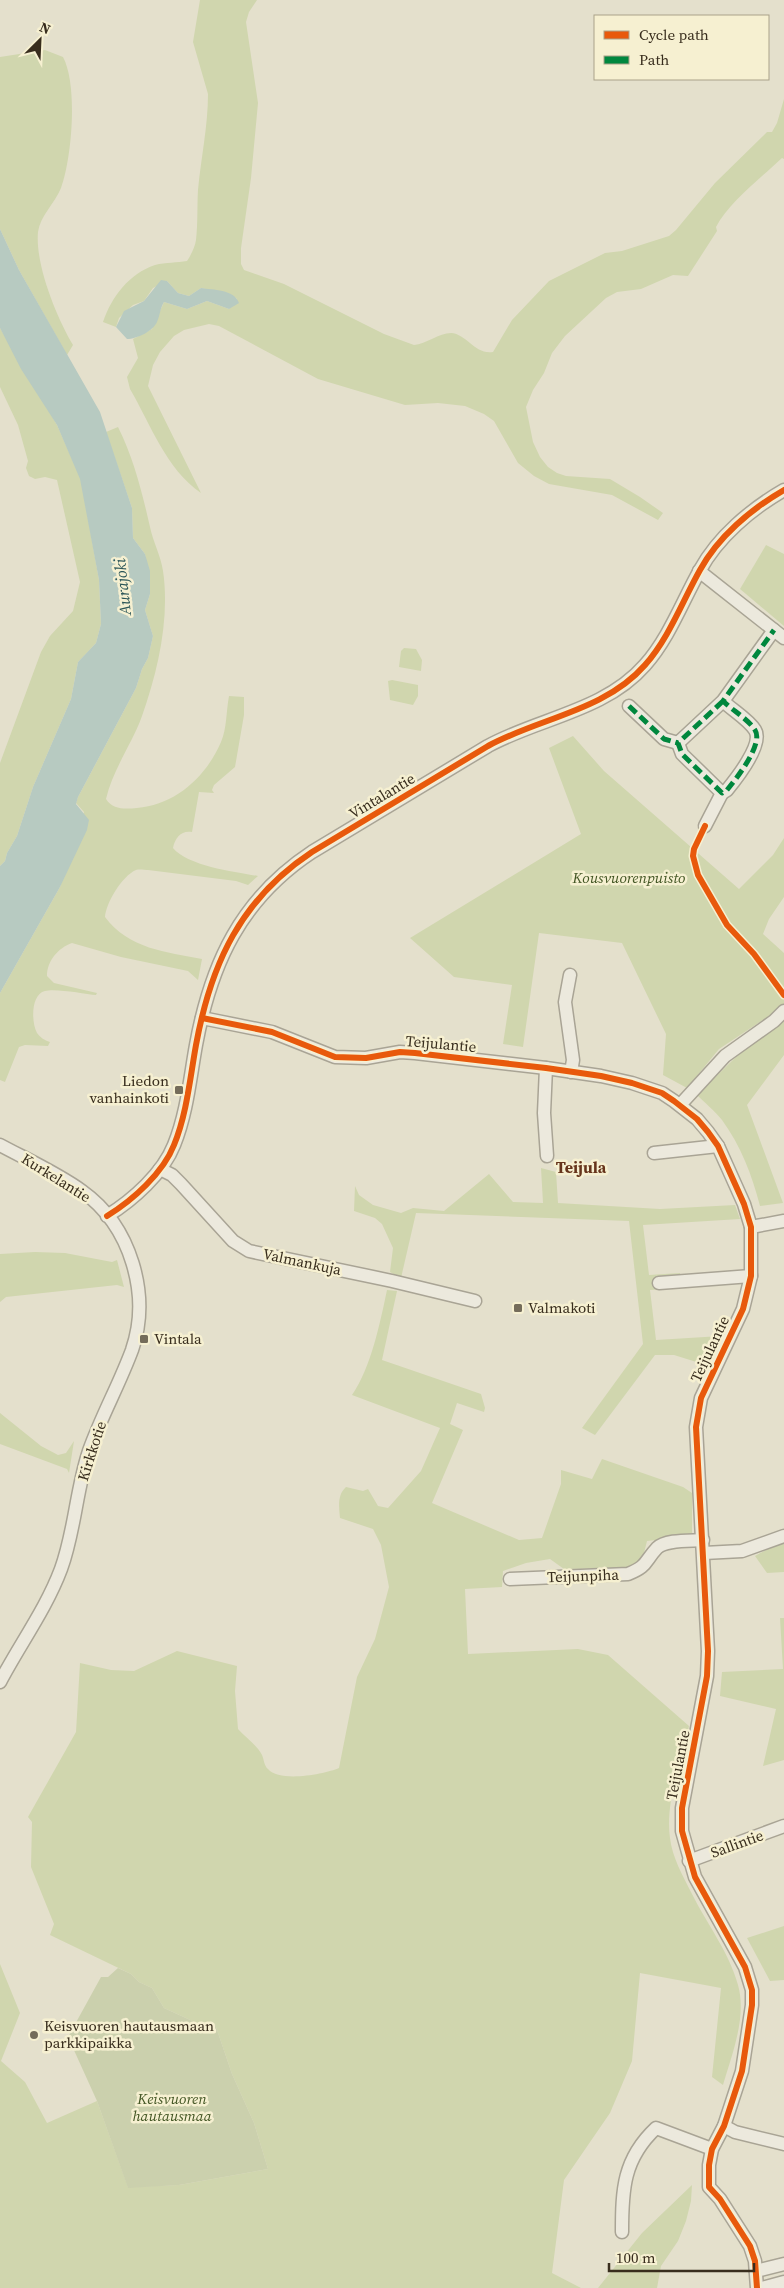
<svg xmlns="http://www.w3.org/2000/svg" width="784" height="2288" font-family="'Source Serif 4',serif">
<rect width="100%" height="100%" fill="#e4e0cc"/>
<g fill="#d0d6ae">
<path d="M200 0H257L249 12 246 22 258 103 251 178 241 248V264L244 270 284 284 384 334 414 345C426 344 439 333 451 333 467 334 475 355 493 352L512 320 549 281 605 253 622 251 669 236 676 230 715 183 767 132H772L777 123 784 99V159L782 158C761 178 729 202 716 227L717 231 688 276 673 275 641 289 617 292 606 298 565 336 552 353 544 373 533 390 526 407 533 442 540 457 548 467 557 473 566 476 610 479 640 497 663 513 658 520 612 495 549 484 534 476 518 463 494 421 484 414 465 406 438 403 405 405 318 379 219 326 209 324 184 330 174 336 160 352 153 365 148 386 201 493C166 469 151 425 130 389L127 377 138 358 133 339 152 329 164 302 187 309 207 301 229 309 237 299 230 294 201 288 189 296 178 293 167 281 153 288 144 301 133 305 119 318 116 327 103 322C112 296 129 274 155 265 166 262 177 263 187 261 191 255 195 247 196 240 198 223 197 206 198 190 201 158 208 126 208 94L193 42Z"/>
<path d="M45 50 63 57C78 85 72 158 61 188 55 203 40 216 38 232 35 265 57 318 73 345L67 355 19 270 0 229V57Z"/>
<polygon points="0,328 57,425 81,479 99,580 101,624 96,643 78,662 71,699 33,787 17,836 7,853 5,861 0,866 0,763 41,652 50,636 73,611 80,582 57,480 45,477 35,479 29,476 26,468 28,461 18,425 0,387"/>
<path d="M118 427C134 459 142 492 150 527 153 542 161 556 163 571 170 618 158 671 142 716 132 744 113 769 106 799 113 810 125 809 137 808 175 805 206 777 221 742 227 728 226 712 229 696L244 697V715L235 767 214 785 212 790 214 793 199 792 192 832C182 830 175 837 173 848 188 866 235 872 258 876L248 885 236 881 148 870C145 870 139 869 136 870 122 876 106 903 105 917 129 949 166 952 202 959L198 980 188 971 121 957 72 943C58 948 47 961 47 976L54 983 97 993 96 995C85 994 55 988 45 991 31 994 31 1022 37 1033 41 1038 44 1040 50 1042L48 1046 25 1045 19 1047 5 1082 0 1080V993L60 887 84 812 76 803 78 797 136 688 142 669 148 658 153 636 145 610 150 594 145 554 133 538 132 508 106 432Z"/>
<polygon points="766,545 784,554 784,626 740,589"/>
<polygon points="404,648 416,649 422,660 421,671 399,667 401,651"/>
<polygon points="392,680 418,685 418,696 413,705 390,700 388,681"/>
<path d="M573 736 604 771 739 889 773 855 784 838V897L769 919 763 934 784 953V1055L747 1105 783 1203 760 1206C752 1175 741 1146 722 1120 715 1111 705 1103 697 1095L737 1056 782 1022 775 1012 719 1049 687 1088 663 1075 666 1034 622 943 539 933 523 1047 503 1044 512 985 454 977 410 938 581 834 549 748Z"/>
<polygon points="541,1168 556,1172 558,1203 660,1209 735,1205 740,1219 643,1225 649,1275 680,1273 682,1288 650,1290 656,1340 721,1336 706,1365 674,1355 655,1355 595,1435 582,1428 643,1344 629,1221 416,1213 401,1278 390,1272 393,1248 382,1224 375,1218 354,1211 355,1186 359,1195 373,1205 401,1213 413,1208 444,1211 489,1174 513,1202 543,1203"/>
<polygon points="35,1252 65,1253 112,1262 117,1260 124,1287 117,1285 6,1297 0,1302 0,1254"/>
<path d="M387 1290 397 1291 382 1360 481 1394 485 1408 484 1412 457 1403 450 1424 463 1430 432 1503 519 1540 542 1538 561 1484V1470L592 1479 602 1459 683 1487 692 1493V1536L647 1541 642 1561 632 1568 564 1569 550 1559 526 1563 503 1571 502 1587 465 1589 468 1654 578 1649 608 1655 689 1726C681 1760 665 1803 670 1838 672 1857 683 1876 692 1894 707 1924 729 1952 738 1985 747 2017 732 2054 723 2085L712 2077 721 1988 640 1973 632 2061 610 2113 564 2180 552 2273 581 2288H0V1964L20 2013 1 2061 25 2082 47 2123 97 2101 128 2187 179 2185 268 2169 254 2123 232 2074 215 2024H199L164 2008 152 1988 139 1982 131 1974 50 1935 54 1924 31 1867 32 1822 28 1817 76 1732 80 1663 111 1670 134 1671 177 1651 237 1666 235 1691 238 1729C245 1737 257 1745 262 1755 264 1759 264 1766 268 1769 280 1783 325 1774 339 1768L357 1677 375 1639 389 1587 381 1545 373 1529 340 1518C339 1507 337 1495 346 1487L363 1491 368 1489 378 1506 388 1508 421 1471 440 1428 352 1395C371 1368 380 1323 387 1290Z"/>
<polygon points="0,1413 41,1446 58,1455 66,1453 74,1441 69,1473 67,1469 0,1444"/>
<polygon points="784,1540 784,1572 767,1573 755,1556"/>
<polygon points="780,1618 784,1618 784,1760 763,1766 776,1709 720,1696 722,1672 783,1669"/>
<polygon points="784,1926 784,1980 770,1981 747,1938"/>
<polygon points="692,2185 691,2201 686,2221 678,2241 661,2266 657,2288 598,2288 642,2233"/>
</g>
<polygon fill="#cbd0ad" points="118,1968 131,1974 139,1982 152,1988 164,2008 199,2024 215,2024 232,2074 254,2123 268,2169 179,2185 128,2188 97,2101 68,2037 101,1977 108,1977"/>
<g fill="#b7cac1">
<polygon points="0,229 19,270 100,412 132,508 133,538 145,554 150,571 150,594 145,610 153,636 148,658 142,669 136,688 78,797 76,804 89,820 87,830 60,887 0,993 0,866 5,861 7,853 17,836 33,787 71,699 78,662 96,643 101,624 99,580 80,479 57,425 21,369 0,328"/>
<path d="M161 280 167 281 178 293 189 296 201 288C213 290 234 289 239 303L229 309 207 301 187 309 164 302C160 309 160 315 157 322 153 331 137 339 127 339L116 327 124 311 144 301Z"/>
</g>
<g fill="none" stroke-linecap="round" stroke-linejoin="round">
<defs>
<g id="minor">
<polyline points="699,571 784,638"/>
<path d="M723 701 678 743 682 754 722 793 727 790C736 779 764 744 755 730 748 719 732 710 723 701L774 630"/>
<polyline points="629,706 664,739 678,743"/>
<polyline points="705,826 722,793"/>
<polyline points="570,975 565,1002 573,1060 571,1072"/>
<polyline points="202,1018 272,1032 335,1057 366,1058 400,1052 415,1053 546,1068 601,1076 632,1083 662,1093 674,1101 697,1119 708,1132 718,1146 744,1204 751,1227 751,1276 743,1309 701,1398 696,1427 708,1651 707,1676 682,1808 682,1831 695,1877 745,1967 752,1990 752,2005 742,2071 724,2126 712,2149 709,2165 709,2187 720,2199 750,2246 755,2261 757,2288"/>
<polyline points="546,1068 544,1113 547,1156"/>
<polyline points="680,1105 725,1056 774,1021 784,1011"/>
<path d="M0 1145C28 1160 57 1173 82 1191 131 1226 151 1295 132 1350 119 1385 101 1417 89 1451 76 1490 75 1531 61 1569 46 1609 20 1644 0 1682"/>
<polyline points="654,1153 718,1146"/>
<polyline points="160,1169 172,1175 181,1184 233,1241 249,1251 392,1281 475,1301"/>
<path d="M107 1216C133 1200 163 1173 174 1145 187 1113 190 1078 196 1045 211 963 241 899 312 852L488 746C539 718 605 711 645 665 669 638 682 602 700 570 718 537 751 509 784 490"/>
<polyline points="751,1227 784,1221"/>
<polyline points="659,1283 751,1276"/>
<polyline points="704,1553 742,1551 784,1536"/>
<path d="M510 1579 628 1574C648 1566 644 1562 657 1548 666 1539 691 1541 703 1540"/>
<polyline points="689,1861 784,1826"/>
<polyline points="724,2126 735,2132 784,2144"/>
<path d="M622 2232C622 2190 623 2159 656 2128L712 2149"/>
<polyline points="756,2271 784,2264"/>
<polyline points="762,2288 784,2282"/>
</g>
</defs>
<use href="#minor" stroke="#a9a495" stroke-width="15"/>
<use href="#minor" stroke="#ece9dd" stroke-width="12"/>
<g stroke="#00873e" stroke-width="5" stroke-dasharray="10 5" stroke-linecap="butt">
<path d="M723 701 678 743 682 754 722 793 727 790C736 779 764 744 755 730 748 719 732 710 723 701L774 630"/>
<polyline points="629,706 664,739 678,743"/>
</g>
<defs>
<g id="cycleway">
<polyline points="705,826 694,849 693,856 698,875 727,925 754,954 784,995"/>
<polyline points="202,1018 272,1032 335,1057 366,1058 400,1052 415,1053 546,1068 601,1076 632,1083 662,1093 674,1101 697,1119 708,1132 718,1146 744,1204 751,1227 751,1276 743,1309 701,1398 696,1427 708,1651 707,1676 682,1808 682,1831 695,1877 745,1967 752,1990 752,2005 742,2071 724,2126 712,2149 709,2165 709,2187 720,2199 750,2246 755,2261 757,2288"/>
<path d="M107 1216C133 1200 163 1173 174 1145 187 1113 190 1078 196 1045 211 963 241 899 312 852L488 746C539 718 605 711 645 665 669 638 682 602 700 570 718 537 751 509 784 490"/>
</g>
</defs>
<use href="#cycleway" stroke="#f6f0d1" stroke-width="9"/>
<use href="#cycleway" stroke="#e8590c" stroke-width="6"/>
</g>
<g fill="#746c5a" stroke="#f6f0d1" stroke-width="2">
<rect x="174" y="1085" width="10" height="10" rx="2.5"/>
<rect x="513" y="1303" width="10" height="10" rx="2.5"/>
<rect x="139" y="1334" width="10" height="10" rx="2.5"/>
<circle cx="34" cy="2035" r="5"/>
</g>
<g text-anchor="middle" stroke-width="5" stroke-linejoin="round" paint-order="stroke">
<g font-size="15" fill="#382d1d" stroke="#f6f0d1">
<text transform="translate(382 796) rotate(-31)" y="5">Vintalantie</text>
<text transform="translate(441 1044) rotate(5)" y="5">Teijulantie</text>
<text transform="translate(56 1178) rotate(32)" y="5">Kurkelantie</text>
<text transform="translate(302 1262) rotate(12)" y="5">Valmankuja</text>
<text transform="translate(710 1349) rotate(-65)" y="5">Teijulantie</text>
<text transform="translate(92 1451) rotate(-72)" y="5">Kirkkotie</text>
<text transform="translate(583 1576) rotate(-2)" y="5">Teijunpiha</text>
<text transform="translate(678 1765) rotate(-79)" y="5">Teijulantie</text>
<text transform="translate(737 1844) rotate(-20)" y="5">Sallintie</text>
</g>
<g font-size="15" font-style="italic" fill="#425523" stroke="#f6f0d1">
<text x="629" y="883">Kousvuorenpuisto</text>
<text x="172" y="2104">Keisvuoren<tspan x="172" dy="17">hautausmaa</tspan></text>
</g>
<g font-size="15" fill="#382d1d" stroke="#f6f0d1" text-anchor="start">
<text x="169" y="1086" text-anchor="end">Liedon<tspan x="169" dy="17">vanhainkoti</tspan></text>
<text x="528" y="1313">Valmakoti</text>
<text x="154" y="1344">Vintala</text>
<text x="44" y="2031">Keisvuoren hautausmaan<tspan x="44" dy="17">parkkipaikka</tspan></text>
</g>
<g font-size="16" font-style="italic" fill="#2c5658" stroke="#f6f0d1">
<text transform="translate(122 587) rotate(-96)" y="6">Aurajoki</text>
</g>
<g font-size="16" font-weight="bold" fill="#66341b" stroke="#f6f0d1">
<text x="581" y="1173">Teijula</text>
</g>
</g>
<rect x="594" y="15" width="175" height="65" fill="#f6f0d1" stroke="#aaa289"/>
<rect x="604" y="31" width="25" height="8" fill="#e8590c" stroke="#aaa289"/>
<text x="639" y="40" font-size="15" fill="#382d1d">Cycle path</text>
<rect x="604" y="56" width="25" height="8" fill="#00873e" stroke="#aaa289"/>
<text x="639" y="65" font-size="15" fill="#382d1d">Path</text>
<g transform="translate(40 40) rotate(24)" stroke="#f6f0d1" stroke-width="4" paint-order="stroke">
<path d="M0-4L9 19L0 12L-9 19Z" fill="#382d1d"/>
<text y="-8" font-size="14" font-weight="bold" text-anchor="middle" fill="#382d1d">N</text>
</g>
<path d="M609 2263v8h145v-8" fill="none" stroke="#382d1d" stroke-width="2.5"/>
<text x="616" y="2263" font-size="15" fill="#382d1d" stroke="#f6f0d1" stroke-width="4" paint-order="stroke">100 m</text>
</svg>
